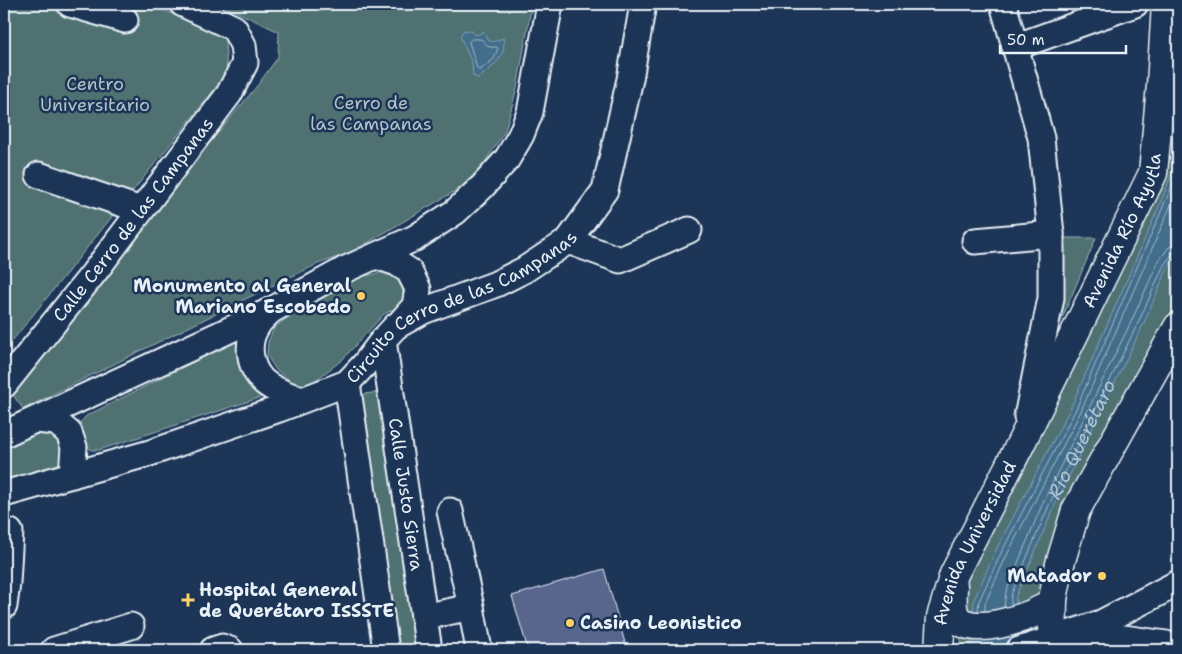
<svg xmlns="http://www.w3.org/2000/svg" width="1182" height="654" font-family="'Shantell Sans',sans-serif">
<rect width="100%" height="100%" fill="#1d3557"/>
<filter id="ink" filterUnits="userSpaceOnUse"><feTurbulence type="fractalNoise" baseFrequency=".02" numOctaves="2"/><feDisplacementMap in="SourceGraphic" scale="10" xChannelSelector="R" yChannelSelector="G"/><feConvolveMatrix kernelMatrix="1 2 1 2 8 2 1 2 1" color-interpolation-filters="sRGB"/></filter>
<g filter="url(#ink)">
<g fill="#4f7172" stroke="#9cb1b5">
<polygon points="4,4 149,4 225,36 227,74 4,351"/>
<polygon points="220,4 532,4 517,88 505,131 481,168 460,188 352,252 318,264 282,281 23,409 13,395 24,377 194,162 257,86 278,57 279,32"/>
<polygon points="1178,88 1178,310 1072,499 1031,619 1030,650 961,650 961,587 1177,145"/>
<polygon points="1059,238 1096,238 1051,345"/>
<polygon points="389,271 399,277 403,291 402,305 384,314 342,360 309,385 292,382 276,370 267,356 268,342 274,328 287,318 344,285 360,277"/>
<polygon points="239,339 268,395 99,450 91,450 85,442 80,423 86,416"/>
<polygon points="379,392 421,650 392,650 350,396"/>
<polygon points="56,422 74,463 4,494 4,434"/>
</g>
<g fill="#436d8b" stroke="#85a2b7">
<path d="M464 30 472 31 474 35 479 34 484 31 487 39 492 42 503 38C508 56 491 69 478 78L473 76 472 63 460 36Z"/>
<polygon points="1178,158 1178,253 1168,267 1143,325 1055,505 1016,596 1015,650 971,650 974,600 996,550 1071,407 1158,209"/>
</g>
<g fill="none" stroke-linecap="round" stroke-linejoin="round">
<g stroke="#a6bccc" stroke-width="1">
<polygon points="472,39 481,39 489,47 496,47 498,48 494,59 480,70 477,68 469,42"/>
<path id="s1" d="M1011 605V595L1050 503 1138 323 1164 265 1173 253 1178 251"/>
<polyline points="1004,607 1006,592 1044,500 1132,320 1158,262 1169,247 1178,245"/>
<polyline points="978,611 979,601 1001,553 1076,409 1178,172"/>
<polyline points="985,611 985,603 1007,555 1081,411 1178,189"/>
</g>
</g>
<polygon fill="#59658c" stroke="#e8f1f8" points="604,569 627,650 528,650 512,596"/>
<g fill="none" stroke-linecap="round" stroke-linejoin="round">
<defs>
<g id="minor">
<polyline points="70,4 125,20"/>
<polyline points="1003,4 1041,138 1051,234 1051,298 1027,417"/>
<polyline points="1015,47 1135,4"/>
<polyline points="39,175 141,210"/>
<polyline points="568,241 620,260 689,230"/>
<polyline points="975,241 1051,234"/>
<polyline points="376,256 397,263 409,271 418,289 415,306 400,323"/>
<path d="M270 311C266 316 260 320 257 326 246 342 249 366 262 380 272 390 289 395 301 400"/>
<path id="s2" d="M383 340 429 650"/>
<polyline points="347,383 386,650"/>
<path id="s3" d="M4 385 93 274 229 94 245 63 243 45 234 28 183 4"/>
<polyline points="36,420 56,422 69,433 74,447 72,475"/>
<polyline points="4,434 270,311 344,270 415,238 455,212 482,187 507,159 521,135 530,112 550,4"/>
<path id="s4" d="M4 494 150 453 279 409 347 383 364 365 383 340 396 326 423 311 496 284 524 270 568 241 605 190 630 79 643 4"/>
<polyline points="4,606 7,583 10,532"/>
<polyline points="471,607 479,650"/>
<polyline points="424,617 471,607 450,511"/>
<polyline points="1075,645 1116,637 1166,644 1178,649"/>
<polyline points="54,650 131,626"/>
<polyline points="213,650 222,647 230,650"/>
<polyline points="1019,650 1101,623 1178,583"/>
</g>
<g id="major">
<path d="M953 586C953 595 951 609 956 617 970 637 1024 619 1042 609 1046 607 1050 602 1053 599"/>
<path id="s5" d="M939 650 941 617 954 574 1022 441 1153 173 1161 85 1166 4"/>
<polyline points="1052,650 1053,599 1060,564 1076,510 1178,327"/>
</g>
</defs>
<use href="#minor" stroke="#e8f1f8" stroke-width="29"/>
<use href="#major" stroke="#e8f1f8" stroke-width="31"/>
<use href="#minor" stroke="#1d3557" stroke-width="25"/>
<use href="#major" stroke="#1d3557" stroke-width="28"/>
</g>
</g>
<g fill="#ffd166" stroke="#1d3557" stroke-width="2">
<circle cx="361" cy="296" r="5"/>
<circle cx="1102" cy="576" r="5"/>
<path d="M185.5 592.5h5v5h5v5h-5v5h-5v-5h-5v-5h5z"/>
<circle cx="570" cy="623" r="5"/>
</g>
<g text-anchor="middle" stroke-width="5" stroke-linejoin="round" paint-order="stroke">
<g font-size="18" fill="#b2c4c9" stroke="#1d3557">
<text x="95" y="90">Centro<tspan x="95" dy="21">Universitario</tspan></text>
<text x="371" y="109">Cerro de<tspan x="371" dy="21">las Campanas</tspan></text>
</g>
<g font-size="18" fill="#e8f1f8" stroke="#1d3557">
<text dy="6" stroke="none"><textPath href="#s3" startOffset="210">Calle Cerro de las Campanas</textPath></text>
<text dy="6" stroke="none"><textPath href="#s5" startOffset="461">Avenida Río Ayutla</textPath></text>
<text dy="6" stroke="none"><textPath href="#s4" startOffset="501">Circuito Cerro de las Campanas</textPath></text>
<text dy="6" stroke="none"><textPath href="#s2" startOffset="156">Calle Justo Sierra</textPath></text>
<text dy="6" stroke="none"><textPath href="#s5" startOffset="114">Avenida Universidad</textPath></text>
</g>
<g font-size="18" font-weight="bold" fill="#e8f1f8" stroke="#1d3557" text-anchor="end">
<text x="351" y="292">Monumento al General<tspan x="351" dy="21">Mariano Escobedo</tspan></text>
<text x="1092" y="582">Matador</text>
<text x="199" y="596" text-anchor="start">Hospital General<tspan x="199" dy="21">de Querétaro ISSSTE</tspan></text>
<text x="580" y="629" text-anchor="start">Casino Leonistico</text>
</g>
<g font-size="19" font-style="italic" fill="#aec3d2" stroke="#1d3557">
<text dy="7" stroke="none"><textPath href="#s1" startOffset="181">Río Querétaro</textPath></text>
</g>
</g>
<rect width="1182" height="654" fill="none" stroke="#1d3557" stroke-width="20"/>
<rect x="10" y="10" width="1162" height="634" fill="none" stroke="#e8f1f8" stroke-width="2" filter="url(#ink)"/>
<path d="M1000 45v8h126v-8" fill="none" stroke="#e8f1f8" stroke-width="2.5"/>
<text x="1007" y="45" font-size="15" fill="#e8f1f8" stroke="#1d3557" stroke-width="4" paint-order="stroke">50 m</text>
</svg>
